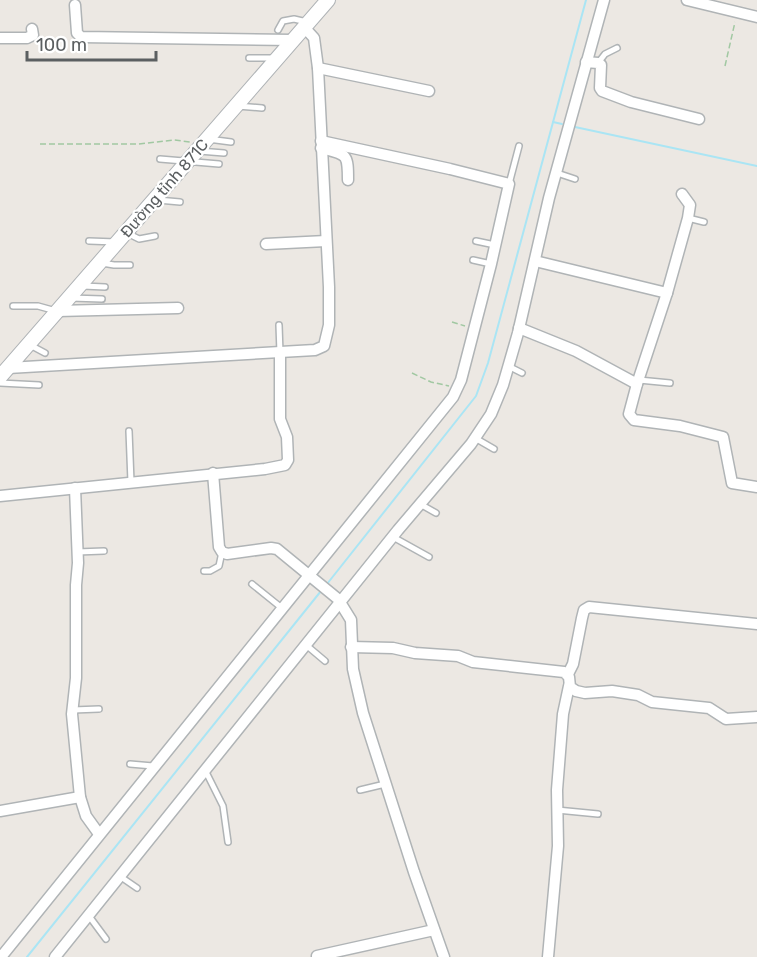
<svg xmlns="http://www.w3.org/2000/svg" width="757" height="957" font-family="Rubik,sans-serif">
<rect width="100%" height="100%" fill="#ece8e3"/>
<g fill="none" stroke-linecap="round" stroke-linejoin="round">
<g stroke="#aae5f4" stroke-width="2">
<polyline points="553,122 562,124"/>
<polyline points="575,127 757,166"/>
<polyline points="327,584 476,396 488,363 586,0"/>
<polyline points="27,957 321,591"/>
</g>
<defs>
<g id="service">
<polyline points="278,30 283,21 294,19 307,22"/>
<polyline points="249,58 276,58"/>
<polyline points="598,63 605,54 617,48"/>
<polyline points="237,106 262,108"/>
<polyline points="208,139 231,142"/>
<polyline points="199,151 224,153"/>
<polyline points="160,159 219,164"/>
<polyline points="557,173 575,179"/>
<polyline points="509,184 519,146"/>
<polyline points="158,200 180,202"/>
<polyline points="688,218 704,222"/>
<polyline points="127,233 139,239 155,236"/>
<polyline points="89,241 116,242"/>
<polyline points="476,241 495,245"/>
<polyline points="473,260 491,264"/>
<polyline points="102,263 114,265 130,265"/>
<polyline points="83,286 105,287"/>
<polyline points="71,298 102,299"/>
<polyline points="13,306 38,306 56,311"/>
<polyline points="279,325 280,353"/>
<polyline points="30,345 45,353"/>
<polyline points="508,366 522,373"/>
<polyline points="639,380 670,383"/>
<polyline points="0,383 39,385"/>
<polyline points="129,431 131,482"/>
<polyline points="475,438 494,449"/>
<polyline points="420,504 436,513"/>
<polyline points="393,537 429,557"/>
<polyline points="77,552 104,551"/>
<polyline points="204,571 210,571 219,566 222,552"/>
<polyline points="252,584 283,609"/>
<polyline points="306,645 325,661"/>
<polyline points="73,710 99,709"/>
<polyline points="130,764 153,766"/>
<polyline points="205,770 223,806 228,842"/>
<polyline points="360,790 385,784"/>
<polyline points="557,810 598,814"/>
<polyline points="121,877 137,888"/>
<polyline points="89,916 106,939"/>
</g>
<g id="minor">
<polyline points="687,0 757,17"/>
<polyline points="75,5 77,33 81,37 293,40"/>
<polyline points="0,38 27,38 33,35 32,29"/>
<polyline points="586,62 598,63 601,65 600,88 602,91 631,102 699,119"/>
<polyline points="318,68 429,91"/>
<path d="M321 148C347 155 348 153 348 180"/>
<polyline points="682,194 690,205 688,218 667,293 637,384 629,414 634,420 680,426 723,437 732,483 757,487"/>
<polyline points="266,244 326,241"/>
<polyline points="535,261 667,293"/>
<polyline points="57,311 178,308"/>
<polyline points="519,328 576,351 637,384"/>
<polyline points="8,368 315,350 324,346 329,325 329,287 318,68 314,38 304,27"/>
<polyline points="213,473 219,547 222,552 227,554 271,548 277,549 338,599 351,620 353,669 363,713 414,872 444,957"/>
<polyline points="75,488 78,563 76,585 76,678 72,714 80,797 86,816 99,834"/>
<polyline points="0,496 265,469 285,465 288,460 287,437 280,419 280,353"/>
<polyline points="351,647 393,648 415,653 458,656 473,662 564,672 569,677 570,687 576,691 585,693 612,691 638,695 652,702 709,708 726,719 757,717"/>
<polyline points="568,674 573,664 582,618 584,610 589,607 757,624"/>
<polyline points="0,811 80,797"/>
<polyline points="317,956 434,930"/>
<polyline points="1,957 453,397 461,380 491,264 509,184 450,169 321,141"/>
<polyline points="55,957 398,530 471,444 491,414 503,385 518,333 549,198 604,0"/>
<polyline points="548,957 558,846 557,790 563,714 569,686"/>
</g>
<polyline id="secondary" points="0,377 328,0"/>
</defs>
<use href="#service" stroke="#b0b4b6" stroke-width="8"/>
<use href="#minor" stroke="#b0b4b6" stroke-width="13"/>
<use href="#secondary" stroke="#afb3b6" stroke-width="16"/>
<g stroke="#a1c8a2" stroke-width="1.5" stroke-dasharray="6 3" stroke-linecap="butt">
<polyline points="725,66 735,22"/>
<polyline points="40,144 138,144 174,140 190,142"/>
<polyline points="452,322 465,326"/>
<polyline points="412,373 431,382 449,386"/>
</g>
<use href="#service" stroke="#fff" stroke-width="5"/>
<use href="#minor" stroke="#fff" stroke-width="10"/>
<use href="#secondary" stroke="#fff" stroke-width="14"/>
</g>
<g text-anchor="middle" stroke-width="4.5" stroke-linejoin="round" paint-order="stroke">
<g font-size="16" fill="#5b5f61" stroke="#fff">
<text transform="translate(164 188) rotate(-49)" y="6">Đường tỉnh 871C</text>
</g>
</g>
<path d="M27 51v9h129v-9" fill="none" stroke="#5b5f61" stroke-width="3"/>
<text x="36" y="51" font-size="18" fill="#5b5f61" stroke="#ffffff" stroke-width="4.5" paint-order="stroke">100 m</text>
</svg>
